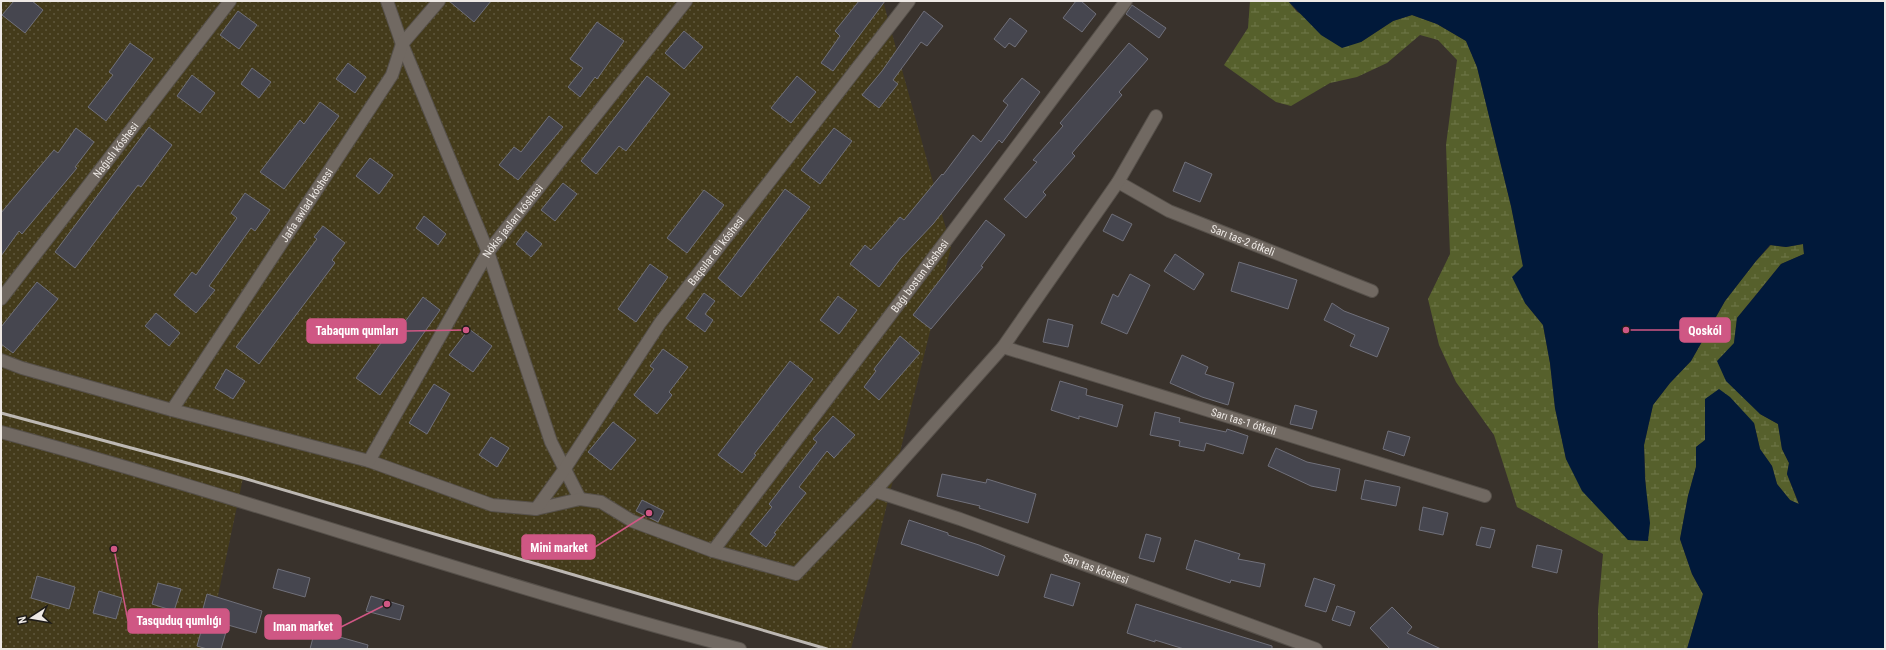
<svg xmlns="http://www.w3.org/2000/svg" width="1886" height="650" font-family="'Roboto Condensed',sans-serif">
<defs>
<pattern id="wetland-marsh" width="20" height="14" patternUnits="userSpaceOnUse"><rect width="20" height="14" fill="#56602c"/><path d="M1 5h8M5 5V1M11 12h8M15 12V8" fill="none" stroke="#6f774a"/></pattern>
<pattern id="sand-dots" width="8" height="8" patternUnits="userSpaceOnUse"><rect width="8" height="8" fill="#443b1b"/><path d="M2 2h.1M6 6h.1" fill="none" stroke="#5f573c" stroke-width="1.8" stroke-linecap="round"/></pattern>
</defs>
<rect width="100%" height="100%" fill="#39322c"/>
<polygon fill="url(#wetland-marsh)" points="1250,1 1288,1 1297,12 1361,42 1393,21 1412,15 1437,24 1466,41 1477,67 1511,206 1523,266 1525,303 1543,325 1550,363 1555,408 1566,459 1628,540 1648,541 1644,445 1653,405 1670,383 1691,361 1725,301 1756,261 1771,245 1786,247 1803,244 1804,254 1781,264 1737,318 1734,343 1760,414 1778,424 1782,449 1789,463 1787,474 1799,505 1790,500 1777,484 1772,466 1760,449 1754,423 1705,440 1696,447 1696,467 1688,496 1680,539 1692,574 1703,594 1687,649 1598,649 1598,610 1603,554 1517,507 1494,435 1456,382 1439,345 1428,299 1450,254 1446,145 1457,60 1438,40 1420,35 1387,63 1357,77 1330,83 1291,106 1276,102 1224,65 1248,28"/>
<polygon fill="url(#sand-dots)" points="1,1 883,1 951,247 851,649 827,649 243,478 213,619 212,649 1,649"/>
<polygon fill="#01193a" points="1288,1 1885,1 1885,649 1687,649 1703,594 1692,574 1680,539 1688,496 1696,467 1696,447 1705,440 1705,399 1719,389 1730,397 1754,423 1760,449 1772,466 1777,484 1790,500 1799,504 1787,474 1789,463 1782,449 1778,424 1760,414 1726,381 1717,361 1734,343 1737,318 1756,295 1781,264 1804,254 1803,244 1786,247 1770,245 1756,261 1725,301 1691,361 1670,383 1653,405 1644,445 1645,479 1650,523 1648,541 1628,540 1582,491 1566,459 1555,408 1550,363 1543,325 1525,303 1512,277 1523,266 1511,206 1477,67 1466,41 1437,24 1412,15 1393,21 1361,42 1342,48 1321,35"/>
<g fill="#46464f" stroke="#70707a">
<polygon points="14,1 32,1 43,10 25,33 2,15"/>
<polygon points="449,1 491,1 474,22"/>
<polygon points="859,1 885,1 833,71 821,63 840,36 835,31"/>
<polygon points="1076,1 1081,1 1096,14 1082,32 1063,18"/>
<polygon points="1132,5 1166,28 1159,38 1126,14"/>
<polygon points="238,11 257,25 239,49 220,35"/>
<polygon points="924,11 943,26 927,46 921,42 893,80 898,84 879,108 862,95 882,71"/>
<polygon points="1010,18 1027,31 1015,47 1009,43 1005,48 994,39"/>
<polygon points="597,22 624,41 597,79 595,77 580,97 568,87 583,68 570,59"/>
<polygon points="684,31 703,47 684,69 665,53"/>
<polygon points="130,43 153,59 106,121 88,107 113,75 109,72"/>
<polygon points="1129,43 1148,59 1119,92 1122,95 1072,153 1075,156 1043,192 1046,195 1026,218 1004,199 1037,162 1033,160 1063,126 1060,123"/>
<polygon points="348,63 366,77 355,93 336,79"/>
<polygon points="252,68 271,82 259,98 241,84"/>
<polygon points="192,75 215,93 200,113 177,96"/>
<polygon points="647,76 670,94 626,151 619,146 596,174 581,161"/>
<polygon points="797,76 816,92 791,123 771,108"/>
<polygon points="1022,78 1040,92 1002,143 999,140 933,224 901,258 879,287 850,264 865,245 871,250 900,217 904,220 942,174 943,175 973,135 981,142 1008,105 1003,101"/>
<polygon points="320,102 339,116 284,189 260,172 300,120 304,124"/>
<polygon points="549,116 563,127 518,180 499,165 514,147 521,152"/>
<polygon points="149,127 172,145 141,187 138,185 75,268 55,252"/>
<polygon points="76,128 94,142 75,167 77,168 22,234 19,231 1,256 1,213 54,150 58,153"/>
<polygon points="834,128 852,141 820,184 801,170"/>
<polygon points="370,158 393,175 379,194 356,176"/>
<polygon points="1185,162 1212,174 1200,202 1173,191"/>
<polygon points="563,183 577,194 555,221 541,210"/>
<polygon points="785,189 810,207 741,297 718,278"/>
<polygon points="704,190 724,205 687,253 667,238"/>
<polygon points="245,193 270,210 255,231 251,228 209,286 215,290 196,313 174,295 192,272 196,275 237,218 231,213"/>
<polygon points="1112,214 1132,224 1123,241 1103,231"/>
<polygon points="424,216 446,234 438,245 416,228"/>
<polygon points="986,220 1005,235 981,266 983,267 931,329 913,315"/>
<polygon points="323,226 345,243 332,260 335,263 259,364 236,347 317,239 314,237"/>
<polygon points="526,231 542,244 531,257 516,244"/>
<polygon points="1175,254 1204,274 1194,290 1164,271"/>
<polygon points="1239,262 1297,280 1288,309 1231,291"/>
<polygon points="650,264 668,277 636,322 618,309"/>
<polygon points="1130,274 1150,285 1127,334 1101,323 1113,294 1118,297"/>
<polygon points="37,282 58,299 13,353 1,344 1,327"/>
<polygon points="704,293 715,301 705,314 713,320 705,332 686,318"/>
<polygon points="838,296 857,310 839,334 820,320"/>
<polygon points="423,297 440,310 380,395 356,378 396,322 402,326"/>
<polygon points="1332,303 1344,311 1389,328 1377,357 1350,346 1355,335 1324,320"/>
<polygon points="156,313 180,333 169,346 145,326"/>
<polygon points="1048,319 1073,325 1068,347 1043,342"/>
<polygon points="469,329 492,346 473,372 449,355"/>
<polygon points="900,336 920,353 879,400 864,387 876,371 874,369"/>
<polygon points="663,349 688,367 669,392 672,395 657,414 634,395 654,369 650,366"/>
<polygon points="1182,355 1208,367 1205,374 1234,383 1228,405 1202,397 1170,383"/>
<polygon points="790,361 813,379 754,454 756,455 742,473 718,455"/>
<polygon points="226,369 245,381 233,399 215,388"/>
<polygon points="1060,381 1087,389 1086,395 1123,405 1117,427 1079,416 1079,419 1051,410"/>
<polygon points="434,384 450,394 427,434 409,423"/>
<polygon points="1295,405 1317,411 1312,429 1290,424"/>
<polygon points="1155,412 1180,418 1179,422 1226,432 1227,429 1248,436 1243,454 1206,443 1204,451 1179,446 1180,441 1150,435"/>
<polygon points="833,416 855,435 834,458 827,451 799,487 806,493 774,533 776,534 766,547 750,534 772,507 769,504 817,442 813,439"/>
<polygon points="613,422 636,440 611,470 588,452"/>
<polygon points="1388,431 1410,437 1404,456 1383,449"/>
<polygon points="491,437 509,448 497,467 479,455"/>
<polygon points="1276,448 1307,462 1340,469 1336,491 1311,486 1268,466"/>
<polygon points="942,474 986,483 987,479 1036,494 1028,523 979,508 980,506 937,496"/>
<polygon points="1365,480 1400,487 1396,506 1361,499"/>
<polygon points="642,500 664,511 658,522 636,511"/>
<polygon points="1423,507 1448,513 1443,535 1419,530"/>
<polygon points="909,520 948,533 948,535 979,545 1005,556 998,576 901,544"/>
<polygon points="1481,527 1495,530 1490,548 1476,545"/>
<polygon points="1146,534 1161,538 1154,562 1139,558"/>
<polygon points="1195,540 1240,554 1238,559 1265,564 1260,587 1231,580 1230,583 1186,569"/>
<polygon points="1537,545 1562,550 1557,573 1532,567"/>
<polygon points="278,569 310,578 305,597 273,588"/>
<polygon points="1051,574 1080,583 1073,606 1044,597"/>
<polygon points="37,576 75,587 69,609 31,598"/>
<polygon points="1314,578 1335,585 1326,612 1305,606"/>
<polygon points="158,583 181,589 174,611 152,604"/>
<polygon points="99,591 122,598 116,619 93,613"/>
<polygon points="207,594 262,611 256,633 228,625 221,649 207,649 197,646 205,617 201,616"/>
<polygon points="371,596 404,606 400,620 366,611"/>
<polygon points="1136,604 1272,646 1272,649 1184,649 1155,640 1155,642 1127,633"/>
<polygon points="1337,606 1355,612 1350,626 1332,620"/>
<polygon points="1392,607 1412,627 1407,633 1441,649 1390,649 1370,628"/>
<polygon points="315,630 368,645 367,649 310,649"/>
</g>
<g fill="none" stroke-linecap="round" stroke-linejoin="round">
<defs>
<g id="minor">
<polyline points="387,1 402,44 488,252 551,442 580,499"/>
<path id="s1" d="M1118 182 1169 211 1372 291"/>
<path id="s2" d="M1 299 230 1"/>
<path id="s3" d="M1003 347 1485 496"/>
<polyline points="1,360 22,368 172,410 369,461 492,505 536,509 580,499 601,502 632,521 713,551 796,574 875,491 1003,347 1118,182 1156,116"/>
<path id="s4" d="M172 410 392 75 402 44 439 1"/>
<path d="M1 432C249 499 492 584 740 649"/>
<path id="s5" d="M369 461 488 252 686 1"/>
<path id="s6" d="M875 491 960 519 1316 649"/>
<path id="s7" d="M536 509 564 470 660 323 909 1"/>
<path id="s8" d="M713 551 1126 1"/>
</g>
</defs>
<use href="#minor" stroke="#56504a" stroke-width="14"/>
<use href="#minor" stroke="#716962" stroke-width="12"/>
<polyline stroke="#bdb8b3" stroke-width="3" points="1,413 243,478 827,649"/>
</g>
<g text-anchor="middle" stroke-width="4" stroke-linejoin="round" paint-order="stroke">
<g font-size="11" fill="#eee9e5" stroke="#1e1b18">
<text dy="4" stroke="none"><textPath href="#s2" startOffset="188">Naǵıslı kóshesi</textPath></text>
<text dy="4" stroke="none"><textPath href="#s4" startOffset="245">Jańa awlad kóshesi</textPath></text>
<text dy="4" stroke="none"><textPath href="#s5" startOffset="280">Nókis jasları kóshesi</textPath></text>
<text dy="4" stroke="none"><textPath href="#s1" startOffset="138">Sarı tas-2 ótkeli</textPath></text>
<text dy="4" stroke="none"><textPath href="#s7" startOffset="315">Baqsılar eli kóshesi</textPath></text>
<text dy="4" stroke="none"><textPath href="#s8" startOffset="344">Baǵı bostan kóshesi</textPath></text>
<text dy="4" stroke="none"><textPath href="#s3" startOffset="252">Sarı tas-1 ótkeli</textPath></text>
<text dy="4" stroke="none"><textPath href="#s6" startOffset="234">Sarı tas kóshesi</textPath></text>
</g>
</g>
<path fill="none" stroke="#cf5784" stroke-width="1.5" d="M1626 330L1680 330M466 330L406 331M649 513L595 547M114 549L128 621M387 604L341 627"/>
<g fill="#cf5784" stroke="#1e1b18" stroke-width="1.5">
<circle cx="1626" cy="330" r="4"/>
<circle cx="466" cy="330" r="4"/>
<circle cx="649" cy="513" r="4"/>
<circle cx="114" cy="549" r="4"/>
<circle cx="387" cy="604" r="4"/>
</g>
<g fill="#cf5784" stroke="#cf5784" stroke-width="1.5">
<rect x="1680" y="318" width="50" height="24" rx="4"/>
<rect x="307" y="319" width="99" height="24" rx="4"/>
<rect x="522" y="535" width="73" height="24" rx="4"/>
<rect x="128" y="609" width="101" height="24" rx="4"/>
<rect x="265" y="615" width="76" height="24" rx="4"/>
</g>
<g font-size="12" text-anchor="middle" font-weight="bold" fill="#fff">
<text x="1705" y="335">Qoskól</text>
<text x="357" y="335">Tabaqum qumları</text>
<text x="559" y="552">Mini market</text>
<text x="179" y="625">Tasquduq qumlıǵı</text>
<text x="303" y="631">Iman market</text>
</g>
<rect width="1886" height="650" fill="none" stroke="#eee9e5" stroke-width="4"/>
<g transform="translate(32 618) rotate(258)" stroke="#1e1b18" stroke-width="3" paint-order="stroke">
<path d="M0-3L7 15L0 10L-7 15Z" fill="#eee9e5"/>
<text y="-6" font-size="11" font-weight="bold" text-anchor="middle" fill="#eee9e5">N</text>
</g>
</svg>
